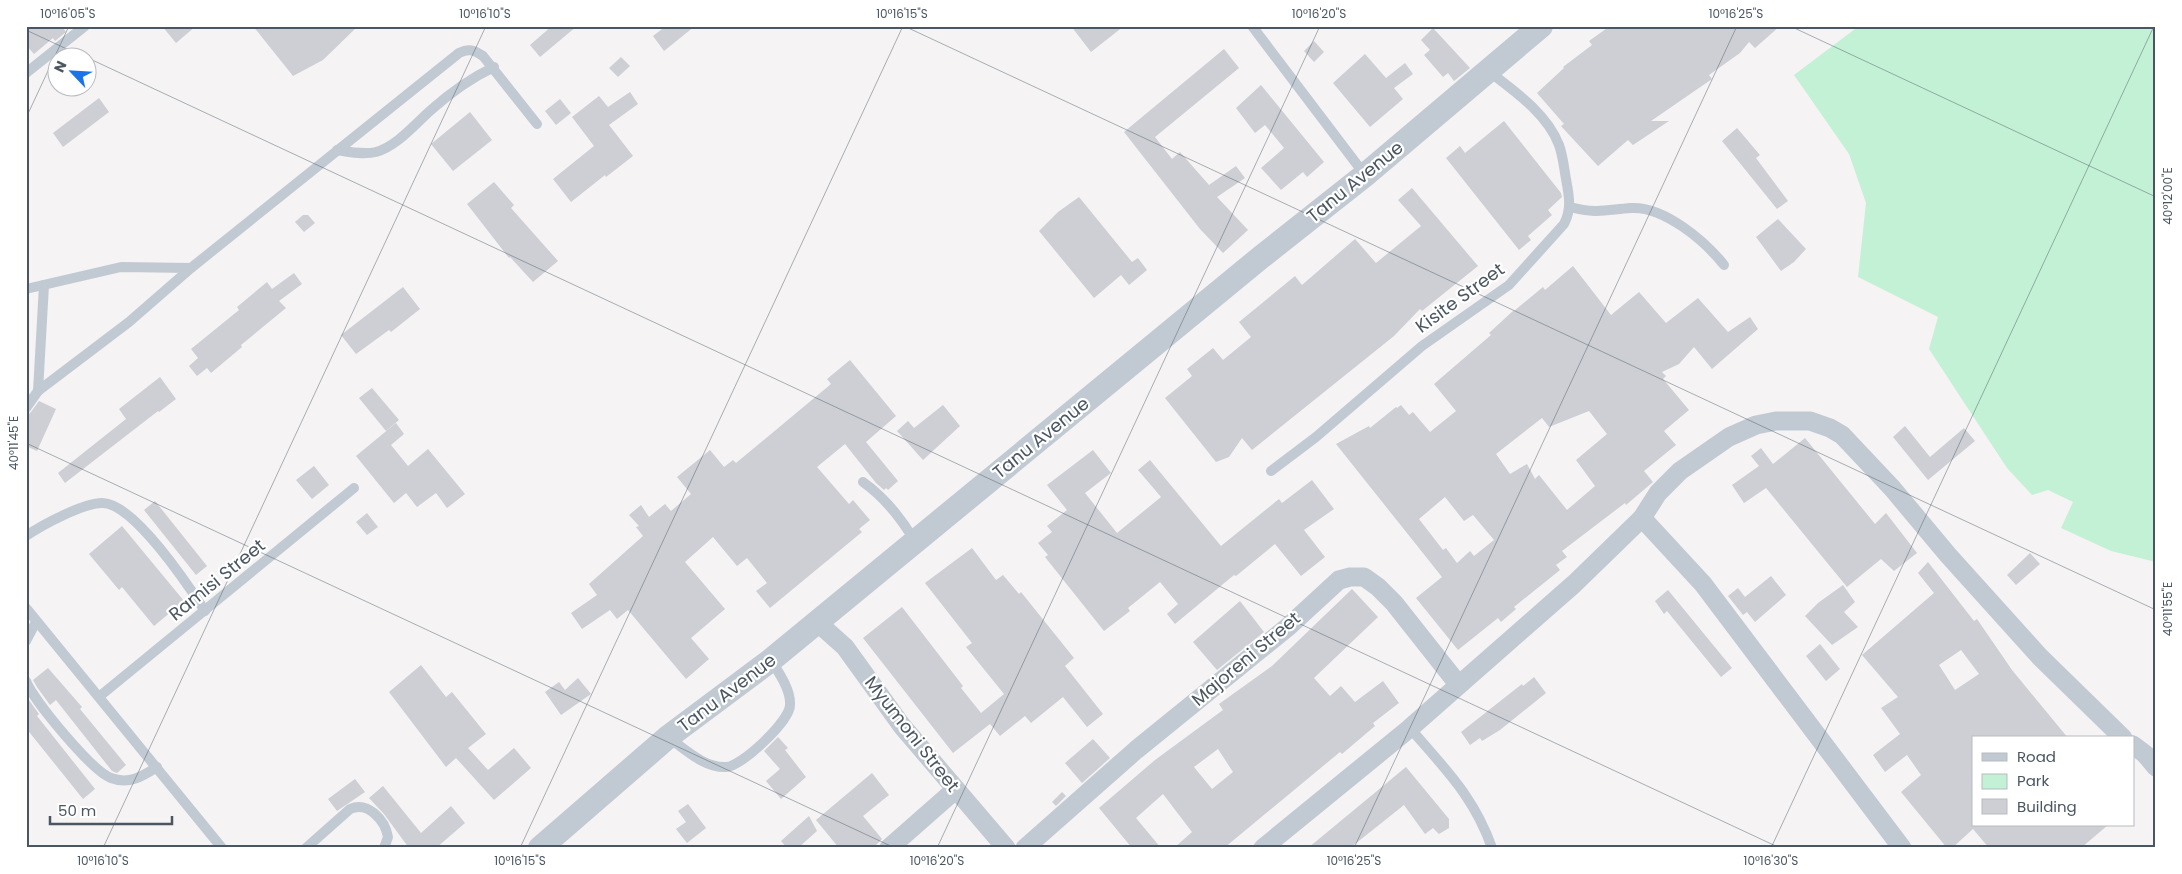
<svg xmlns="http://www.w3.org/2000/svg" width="2182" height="874" font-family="Poppins,sans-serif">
<rect width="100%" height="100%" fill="#f5f3f3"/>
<polygon fill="#c3f1d5" points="1859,26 2156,26 2156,562 2111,551 2061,528 2073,502 2048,490 2032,495 2007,468 1929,349 1938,317 1858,277 1866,203 1849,154 1794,75"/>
<g fill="#cdcfd5" fill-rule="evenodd">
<polygon points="26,26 67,26 64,29 66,32 55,41 53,38 34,54 26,45"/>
<polygon points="162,26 196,26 176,43"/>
<polygon points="253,26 358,26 323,60 293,76"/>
<polygon points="552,26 577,26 540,57 530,45"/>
<polygon points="666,26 695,26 664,51 653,36"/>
<polygon points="1071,26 1124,26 1091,52"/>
<polygon points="1610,26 1780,26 1755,48 1749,42 1740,53 1709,75 1712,79 1651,121 1669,121 1633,145 1628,140 1598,166 1561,126 1564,124 1537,93 1564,68 1563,67 1592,45 1589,41"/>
<polygon points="1433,28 1470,68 1454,81 1448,73 1443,77 1424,55 1430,50 1421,40"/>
<polygon points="1314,41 1324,52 1314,62 1304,51"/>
<polygon points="1224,49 1239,68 1155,137 1172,159 1180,152 1209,185 1236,166 1245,178 1217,197 1248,230 1223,253 1200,229 1124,132"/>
<polygon points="1365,54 1386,78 1405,63 1413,74 1394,88 1403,99 1370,127 1333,83"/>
<polygon points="621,57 630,66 618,77 609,68"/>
<polygon points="1261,85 1324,162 1307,177 1303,172 1281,190 1261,168 1284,148 1265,125 1255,133 1236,108"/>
<polygon points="630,92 638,104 609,125 633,156 606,177 605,175 571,202 553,179 594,146 572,117 599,96 608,107"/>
<polygon points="99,98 109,112 63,147 53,133"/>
<polygon points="560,99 571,113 556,125 545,111"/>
<polygon points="470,112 492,140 453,171 431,144"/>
<polygon points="1504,121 1561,193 1562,197 1548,210 1552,215 1528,236 1531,240 1519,250 1446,158 1460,146 1465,153"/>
<polygon points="1737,128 1760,155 1756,158 1788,201 1777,209 1722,141"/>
<polygon points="494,182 514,205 511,208 558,261 533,282 510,257 509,258 467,204"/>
<polygon points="1412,188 1478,266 1422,311 1420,309 1394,336 1252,450 1242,438 1229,457 1216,462 1165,398 1192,376 1187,369 1213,348 1223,360 1251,337 1239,322 1295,276 1302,285 1355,239 1376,263 1421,226 1398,200"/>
<polygon points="1079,197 1132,262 1138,258 1147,270 1129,285 1121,275 1094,298 1039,231 1058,212"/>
<polygon points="303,215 308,215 315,223 304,232 295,222"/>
<polygon points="1778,219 1806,249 1794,262 1781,271 1756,237"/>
<path d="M1573 266 1611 315 1639 292 1666 323 1698 298 1728 332 1750 317 1758 329 1712 369 1694 347 1679 364 1662 372 1666 376 1663 379 1689 410 1664 431 1676 445 1644 471 1653 482 1626 505 1625 503 1562 551 1567 557 1556 565 1560 570 1514 607 1516 609 1501 622 1498 618 1458 650 1416 598 1442 577 1336 444 1369 426 1370 428 1396 407 1397 408 1401 405 1409 415 1413 412 1430 432 1456 411 1434 384 1491 335 1489 333 1514 310V311L1543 287 1545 290ZM1589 411 1607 434 1576 460 1595 486 1567 510 1539 475 1535 479 1527 464 1510 474 1496 454 1542 418 1549 427ZM1445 497 1464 521 1473 515 1494 540 1474 556 1470 551 1457 563 1446 548 1443 550 1419 519Z"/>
<polygon points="294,273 302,284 279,301 286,308 241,345 242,347 211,373 207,368 197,376 189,366 198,358 191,349 239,310 237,307 267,282 272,289"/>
<polygon points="403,287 420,309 391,332 389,330 356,354 341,335"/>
<polygon points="850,360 896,416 866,442 898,481 888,490 886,488 884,490 876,483 845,444 817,467 849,504 853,500 870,520 859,529 862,532 770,608 756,591 767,583 747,558 737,566 713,537 685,562 725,609 691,638 709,659 686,679 628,610 617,619 610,610 582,629 571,613 597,595 589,584 643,536 636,527 639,526 629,515 641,505 649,517 665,504 671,511 691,494 677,477 710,450 724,467 733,460 736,463 831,384 827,379"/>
<polygon points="160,377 176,399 159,412 158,411 65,483 58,473 126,419 119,409"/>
<polygon points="372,388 399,420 386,431 359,398"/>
<polygon points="39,401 56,409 37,451 26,446 26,416 31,412"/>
<polygon points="943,405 960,426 923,460 897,431 908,421 914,428"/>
<polygon points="396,423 404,434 391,445 408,466 428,449 465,494 447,508 436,493 417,507 406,493 394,503 356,456"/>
<polygon points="1905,426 1930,457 1964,428 1975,441 1928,480 1893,437"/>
<polygon points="1805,438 1875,524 1886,513 1917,553 1894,571 1881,559 1847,587 1766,488 1744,503 1732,485 1759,466 1751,456 1761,448 1773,464"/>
<polygon points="1093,450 1111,473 1085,493 1117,533 1161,497 1138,470 1150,460 1221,546 1279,499 1282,503 1312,480 1334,509 1304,530 1325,557 1301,576 1275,544 1236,576 1234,575 1175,624 1167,614 1178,604 1160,582 1128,608 1130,611 1104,631 1045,557 1048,555 1038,543 1052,532 1047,526 1067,510 1047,485"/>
<polygon points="314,466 329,485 312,499 296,480"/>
<polygon points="155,501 207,566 196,575 144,510"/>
<polygon points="367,513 378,527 367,535 356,522"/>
<polygon points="122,526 184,601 154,626 122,587 119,590 89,554"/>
<polygon points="972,548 996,580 1003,575 1019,594 1021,592 1074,658 1065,666 1103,714 1087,727 1063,697 1031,723 1025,716 1000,736 990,724 953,753 863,638 902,607 963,686 961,688 981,713 1004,694 966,647 972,643 925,583"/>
<polygon points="2030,553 2040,564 2016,585 2007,575"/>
<path d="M1928 562 1974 621 1977 619 2012 670 2068 738H1973V825H2108L2081 848H1989L1973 829 1952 848H1947L1901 792 1921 775 1907 755 1885 772 1873 755 1900 734 1881 708 1898 697 1862 655 1934 593 1918 573ZM1961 650 1979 674 1955 690 1939 665Z"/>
<polygon points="1771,576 1786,595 1755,622 1747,612 1743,615 1728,596 1738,588 1745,597"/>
<polygon points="1843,585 1855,602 1844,612 1858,627 1832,645 1805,616 1818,603"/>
<path d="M1352 589 1378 617 1314 678 1330 696 1341 686 1355 702 1383 681 1399 703 1373 723 1375 726 1342 754 1340 752 1224 848H1174L1192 832 1163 794 1136 818 1161 848H1132L1099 808 1155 760 1223 710 1219 704 1272 666ZM1218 749 1233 772 1212 789 1194 767Z"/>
<polygon points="1668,590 1732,668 1721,677 1667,611 1664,614 1655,601"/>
<polygon points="1240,601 1264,632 1217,670 1193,642"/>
<polygon points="1820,644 1840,669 1826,681 1806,656"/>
<polygon points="421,665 446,697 452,692 486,734 468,748 488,770 514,748 531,768 494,800 456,758 446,767 389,692"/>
<polygon points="48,668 82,707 80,709 126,765 117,773 112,771 56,700 50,705 37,687 33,680"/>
<polygon points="1534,677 1546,693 1500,730 1482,741 1480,738 1470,745 1461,732 1522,684 1523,686"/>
<polygon points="578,678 591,694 561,715 545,692 559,682 565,690"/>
<polygon points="26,696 39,714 37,716 95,789 83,799 26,728"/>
<polygon points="778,737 788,748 785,750 806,777 781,799 766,781 780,769 764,751"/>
<polygon points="1093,739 1110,758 1082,783 1065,763"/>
<polygon points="1406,767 1449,819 1449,828 1439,834 1433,828 1425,834 1404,805 1350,848 1308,848"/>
<polygon points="872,773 889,795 863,816 882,839 873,848 839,848 816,820"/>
<polygon points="355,779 365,792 337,811 328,799"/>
<polygon points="383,786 421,833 451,806 465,823 436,848 409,848 384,814 369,798"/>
<polygon points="1062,792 1066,796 1056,806 1052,802"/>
<polygon points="688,804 706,828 687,843 676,829 686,822 678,811"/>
<polygon points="809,816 817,831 798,848 787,848 781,841"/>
</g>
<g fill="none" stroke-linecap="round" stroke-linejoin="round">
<g stroke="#c1cad2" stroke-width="10">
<polyline points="1252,26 1365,175"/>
<polyline points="26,73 85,26"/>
<path d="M337 150C349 152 364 155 376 152 397 146 414 125 431 110 450 93 471 78 494 67"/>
<path d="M1570 207C1597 214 1605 210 1631 208 1664 206 1705 241 1724 265"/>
<polyline points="26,289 121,267 191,268"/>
<polyline points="38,391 44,285"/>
<path d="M26 408 38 391 129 322 191 268 459 53C469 48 474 50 483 56L537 124"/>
<path d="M1271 471 1316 437 1422 346 1509 285 1564 224C1572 209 1569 195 1566 179 1564 168 1563 156 1559 145 1547 113 1513 90 1487 70"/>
<path d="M863 482C884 497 901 518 914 540"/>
<path d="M26 536C42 525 85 502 103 503 134 504 188 585 205 611"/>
<polyline points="26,608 222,848"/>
<polyline points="26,641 36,622"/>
<path d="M26 681C33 700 92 771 111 778 129 785 143 776 157 767"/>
<polyline points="100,696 354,488"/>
<path d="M1410 728C1444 768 1474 796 1492 848"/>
<path d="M668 737C685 749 704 768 726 767 741 767 790 721 790 705 791 690 779 673 771 660"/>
<path d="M306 848 350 809C368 801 385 820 388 837L384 848"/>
</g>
<g stroke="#c1cad2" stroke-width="19">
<polyline points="1642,518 1703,584 1902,848"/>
<polyline points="817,622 845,647 902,726 1006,848"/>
<polyline points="2133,745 2145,754 2156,767"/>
<polyline points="889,848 955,790"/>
<polyline points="1025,848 1136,750 1289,626 1339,580 1350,577 1364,577 1378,587 1394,603 1458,684"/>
<polyline points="1263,848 1410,728 1574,584 1642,518 1658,493 1680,471 1729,437 1756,425 1776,421 1810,421 1830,428 1842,435 1892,488 1948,555 2040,657 2123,738"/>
</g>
<polyline stroke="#c1cad2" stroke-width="24" points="540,848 668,737 771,660 1260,258 1365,175 1541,26"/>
</g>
<path fill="none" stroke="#4a5661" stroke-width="1" stroke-opacity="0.45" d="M904 26 2156 610M1790 26 2156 197M26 30 86 58M88 58 1780 848M26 118 69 26M26 443 895 848M103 848 486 26M520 848 903 26M937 848 1320 26M1354 848 1737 26M1771 848 2154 26"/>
<g text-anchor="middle" stroke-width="4.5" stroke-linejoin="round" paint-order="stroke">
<g font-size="18" fill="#4a5661" stroke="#fff">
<text transform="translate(1355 182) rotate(-39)" y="6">Tanu Avenue</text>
<text transform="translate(1460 298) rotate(-36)" y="6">Kisite Street</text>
<text transform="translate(1041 438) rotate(-39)" y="6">Tanu Avenue</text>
<text transform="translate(217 580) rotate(-39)" y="6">Ramisi Street</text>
<text transform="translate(1246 659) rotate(-40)" y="6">Majoreni Street</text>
<text transform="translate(727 693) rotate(-37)" y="6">Tanu Avenue</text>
<text transform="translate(912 734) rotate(52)" y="6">Myumoni Street</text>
</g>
</g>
<rect width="2182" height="874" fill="none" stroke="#ffffff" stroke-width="55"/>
<rect x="1972" y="736" width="162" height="90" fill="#ffffff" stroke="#b7bbc0"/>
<rect x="1982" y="753" width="25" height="8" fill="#c1cad2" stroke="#b7bbc0"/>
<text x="2017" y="762" font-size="15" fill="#4a5661">Road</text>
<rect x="1982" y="774" width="25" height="15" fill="#c3f1d5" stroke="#b7bbc0"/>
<text x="2017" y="786" font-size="15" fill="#4a5661">Park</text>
<rect x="1982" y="799" width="25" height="15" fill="#cdcfd5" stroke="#b7bbc0"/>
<text x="2017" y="812" font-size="15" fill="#4a5661">Building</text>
<g transform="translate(72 72) rotate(295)"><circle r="24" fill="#ffffff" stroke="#b7bbc0"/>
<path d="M0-4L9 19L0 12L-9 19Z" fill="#1a73e8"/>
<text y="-8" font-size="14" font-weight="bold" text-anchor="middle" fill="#4a5661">N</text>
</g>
<path d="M50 816v8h122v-8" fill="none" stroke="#4a5661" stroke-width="2.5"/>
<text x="58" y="816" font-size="15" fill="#4a5661" stroke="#ffffff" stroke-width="4" paint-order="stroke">50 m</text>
<rect x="28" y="28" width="2126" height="818" fill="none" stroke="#4a5661" stroke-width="2"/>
<g font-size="12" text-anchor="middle" fill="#4a5661">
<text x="68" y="18">10°16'05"S</text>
<text x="485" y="18">10°16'10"S</text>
<text x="902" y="18">10°16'15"S</text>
<text x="1319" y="18">10°16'20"S</text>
<text x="1736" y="18">10°16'25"S</text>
<text transform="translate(2168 196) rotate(-90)" y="4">40°12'00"E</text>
<text transform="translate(14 443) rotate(-90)" y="4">40°11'45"E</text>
<text transform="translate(2168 609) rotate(-90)" y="4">40°11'55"E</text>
<text x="103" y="865">10°16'10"S</text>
<text x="520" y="865">10°16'15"S</text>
<text x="937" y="865">10°16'20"S</text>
<text x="1354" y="865">10°16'25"S</text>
<text x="1771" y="865">10°16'30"S</text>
</g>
</svg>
